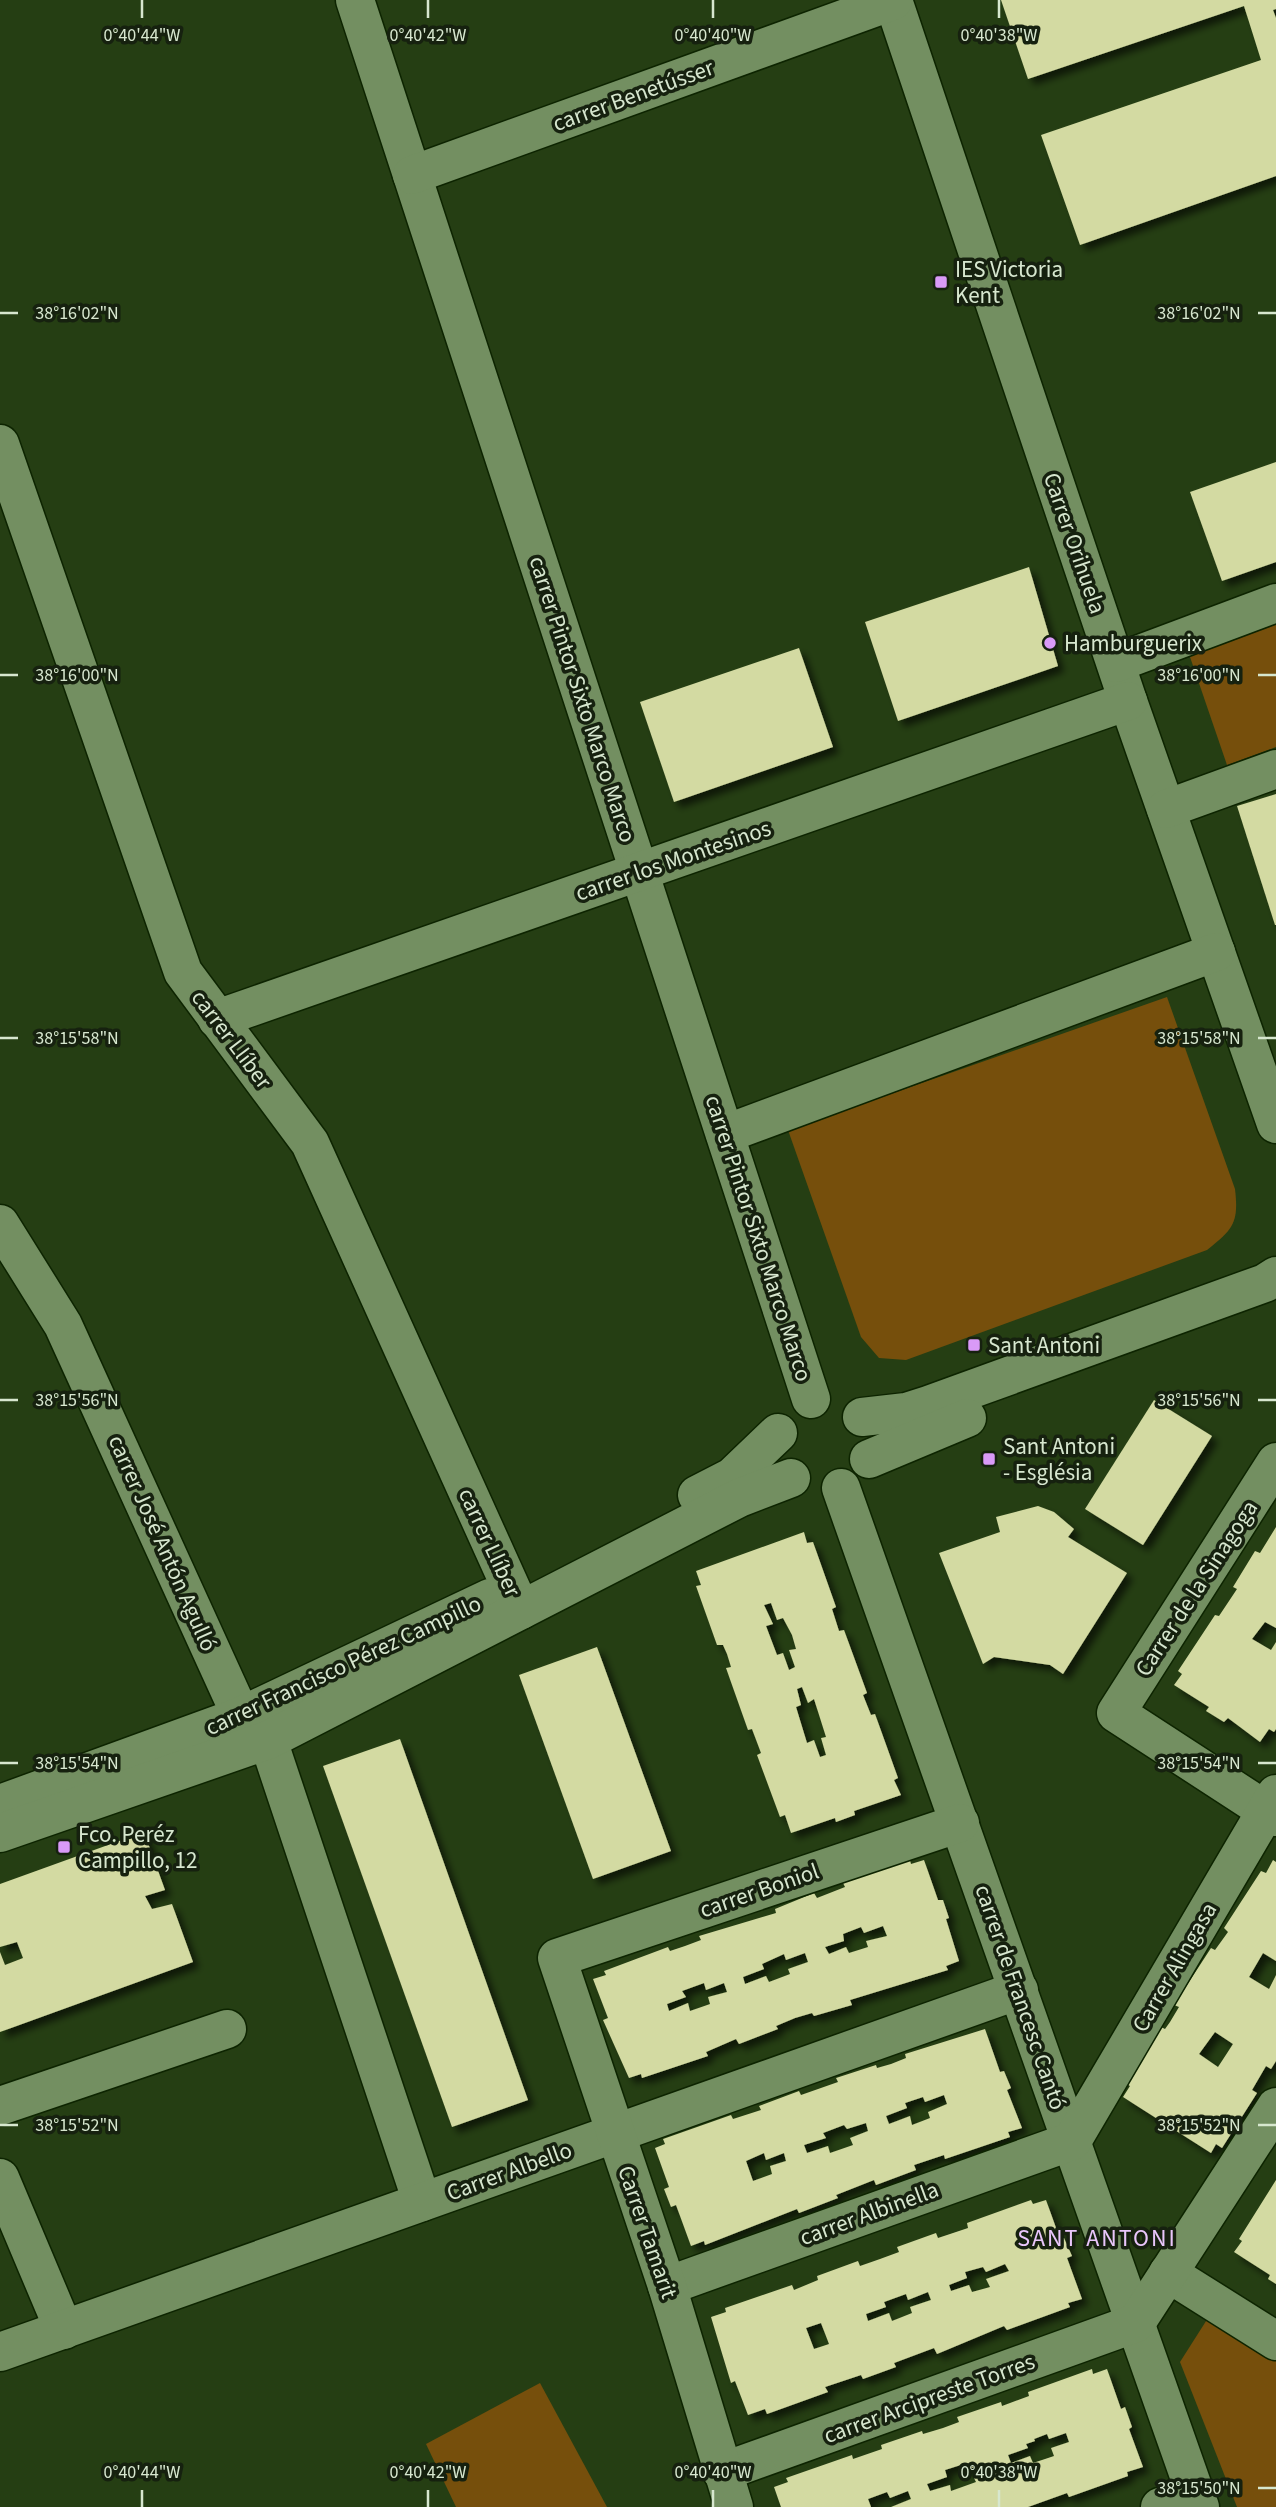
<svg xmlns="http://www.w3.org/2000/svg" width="1276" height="2507" font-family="'Source Sans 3',sans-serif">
<defs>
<filter id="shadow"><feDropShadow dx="6" dy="6" stdDeviation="3.5" flood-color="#0009"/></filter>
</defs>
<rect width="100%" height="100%" fill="#253e13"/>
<g fill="#764f0c">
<polygon points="1276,621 1276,747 1227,765 1189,654"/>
<path d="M1167 997 1235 1189C1239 1223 1233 1229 1207 1250L906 1360 879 1358 861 1337 788 1130Z"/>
<polygon points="1208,2318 1276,2361 1276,2507 1237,2507 1180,2362"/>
<polygon points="540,2383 607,2507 456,2507 426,2444"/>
</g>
<g fill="#d3daa2" fill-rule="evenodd" filter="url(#shadow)">
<polygon points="1001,0 1276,0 1276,9 1273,10 1276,18 1276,176 1080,245 1041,135 1261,60 1244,6 1028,79"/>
<polygon points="1276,462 1276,562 1222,581 1190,492"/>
<polygon points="1029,567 1058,666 898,721 865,622"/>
<polygon points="799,648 833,747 674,802 640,702"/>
<polygon points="1276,794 1276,925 1275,925 1237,806"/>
<polygon points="1154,1400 1212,1436 1143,1545 1085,1509"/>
<polygon points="1038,1506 1054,1512 1074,1529 1068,1537 1127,1573 1063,1674 1050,1665 994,1657 983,1664 939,1553 1000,1532 996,1517"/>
<polygon points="1276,1527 1276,1628 1265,1622 1252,1639 1271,1650 1276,1642 1276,1729 1274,1732 1269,1729 1260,1742 1228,1718 1224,1722 1206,1711 1209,1707 1174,1685 1182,1674 1178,1671 1215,1615 1219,1616 1237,1589 1233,1587 1255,1551 1260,1553"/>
<path d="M804 1532 807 1543 813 1542 836 1607 832 1609 839 1631 844 1630 867 1693 863 1695 871 1715 875 1714 898 1778 894 1780 901 1795 854 1811 855 1815 836 1822 835 1818 791 1833 785 1815 780 1817 757 1755 761 1753 752 1729 748 1730 726 1668 731 1667 727 1654 723 1645H717L696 1586 701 1585 696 1571ZM771 1603 777 1620 783 1618 792 1635 796 1649 789 1650 795 1667 789 1670 783 1653 777 1655 766 1626 773 1624 764 1605ZM802 1687 808 1703 814 1699 826 1737 821 1738 826 1755 820 1757 814 1740 807 1743 796 1707 801 1705 797 1689Z"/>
<polygon points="597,1647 671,1851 593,1879 519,1675"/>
<polygon points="400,1739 528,2100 452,2127 323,1766"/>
<polygon points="144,1832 165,1890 145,1896 152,1909 172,1904 193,1962 0,2032 0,1952 5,1965 23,1958 17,1942 0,1947 0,1884"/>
<path d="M910 1860 911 1864 924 1860 938 1900H943L949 1918 946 1919 959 1961 946 1966 948 1970 850 2000 852 2005 814 2016 812 2013 795 2018 776 2026 778 2029 739 2044 736 2039 706 2052 708 2056 642 2078 641 2074 629 2078 603 2020 608 2018 593 1979 606 1975 604 1971 668 1947 670 1951 685 1946 701 1940 699 1936 776 1913 775 1909 814 1893 817 1898 845 1887 843 1883ZM883 1926 887 1936 866 1941 868 1947 849 1953 846 1947 829 1954 825 1947 844 1941 843 1934 861 1927 864 1933ZM805 1953 808 1962 788 1969 790 1974 769 1982 766 1976 745 1984 743 1977 764 1969 762 1964 784 1954 786 1960ZM704 1983 706 1990 724 1983 727 1992 708 1997 710 2004 690 2011 688 2003 669 2011 667 2004 686 1997 682 1991Z"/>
<path d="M1273 1860 1276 1862V1961L1263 1953 1249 1977 1269 1989 1276 1975V2061L1271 2069 1266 2066 1252 2090 1257 2093 1222 2148 1216 2144 1211 2153 1123 2097 1130 2086 1125 2083 1161 2027 1165 2029 1170 2022 1179 2007 1174 2005 1211 1948 1215 1950 1228 1932 1224 1928 1261 1871 1266 1873ZM1215 2032 1233 2044 1218 2067 1199 2054Z"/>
<path d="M985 2029 1000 2072 1004 2071 1011 2088 1007 2090 1022 2128 1008 2132 1010 2137 945 2159 944 2155 914 2165 916 2170 876 2185 874 2180 836 2195 838 2198 799 2213 797 2209 705 2245 704 2241 691 2246 676 2205 671 2207 664 2189 669 2187 655 2148 665 2144 663 2139 731 2115 733 2119 761 2110 759 2106 799 2091 801 2095 838 2082 836 2078 876 2065 877 2068 891 2064 906 2058 905 2054ZM944 2095 947 2104 928 2112 930 2118 912 2125 910 2116 889 2124 886 2116 907 2108 905 2103 923 2097 925 2102ZM866 2123 868 2131 850 2138 853 2145 830 2153 828 2146 807 2153 804 2145 826 2138 823 2133 844 2125 847 2129ZM764 2153 766 2160 784 2153 786 2161 770 2166 772 2174 753 2181 746 2161Z"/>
<polygon points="1276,2180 1276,2284 1268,2279 1270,2275 1234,2252 1242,2241 1239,2239"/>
<path d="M1031 2200 1033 2204 1046 2200 1060 2239 1064 2238 1072 2256 1067 2258 1082 2299 1068 2303 1070 2307 1007 2330 1004 2326 937 2354 934 2348 894 2363 896 2367 863 2379 861 2375 825 2387 828 2392 767 2414 765 2409 748 2415 735 2381 731 2383 711 2317 726 2312 725 2308 792 2285 794 2290 818 2280 817 2276 858 2261 860 2266 880 2259 899 2252 897 2247 936 2233 938 2238 968 2228 967 2223ZM1005 2264 1009 2271 986 2279 990 2287 972 2292 969 2285 951 2291 949 2285 967 2278 965 2272 983 2267 986 2272ZM928 2292 931 2300 910 2307 912 2313 892 2321 889 2313 868 2321 866 2314 886 2307 884 2302 906 2294 908 2300ZM821 2323 829 2344 814 2349 806 2328Z"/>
<path d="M1092 2369 1093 2374 1107 2369 1121 2409 1125 2407 1132 2427 1129 2429 1143 2467 1127 2472 1128 2476 1069 2497 1067 2493 1028 2507H891L911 2499 908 2491 890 2498 887 2492 868 2499 871 2507H781L774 2487 788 2482 786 2478 852 2455 853 2459 882 2449 881 2445 922 2431 923 2434 943 2428 959 2422 957 2417 1001 2402 1002 2406 1029 2396 1028 2392ZM1066 2433 1069 2442 1051 2448 1054 2456 1033 2463 1030 2456 1011 2463 1008 2455 1028 2448 1026 2444 1035 2441 1034 2439 1047 2434 1049 2439ZM967 2463 969 2469 987 2463 990 2470 973 2476 976 2482 951 2491 950 2485 930 2491 927 2484 947 2477 945 2470Z"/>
</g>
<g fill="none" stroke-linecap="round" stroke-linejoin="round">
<defs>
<g id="street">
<polyline points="355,0 811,1399"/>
<polyline points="893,0 1128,701 1276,1124"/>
<polyline points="412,175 893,1"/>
<polyline points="0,444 183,972 310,1143 521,1610"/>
<polyline points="1116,663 1276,603"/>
<polyline points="1166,809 1276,769"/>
<polyline points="217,1019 1128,701"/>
<polyline points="725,1134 1216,952"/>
<polyline points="0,1224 63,1325 241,1716 268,1740 422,2202"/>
<polyline points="862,1417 906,1412 928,1405 1265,1283 1276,1276"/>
<polyline points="869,1459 967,1418"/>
<polyline points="1276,1462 1116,1713 1276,1817"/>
<polyline points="841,1488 1200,2507"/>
<polyline points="697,1495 732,1477 778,1433"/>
<polyline points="0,1804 241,1716 490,1598"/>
<polyline points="0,1833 268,1740 739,1498 791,1478"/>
<polyline points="0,2106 227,2029"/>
<polyline points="0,2178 64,2330"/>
<polyline points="1168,2273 1276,2341"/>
<polyline points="667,2286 1072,2141 1276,1794"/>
<polyline points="0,2352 1019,1990"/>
<polyline points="722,2472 1136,2323 1276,2107"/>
<polyline points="734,2507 667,2286 557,1958 960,1823"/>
<polyline points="1160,2507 1196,2495"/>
</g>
</defs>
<use href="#street" stroke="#0d2400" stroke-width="41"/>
<use href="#street" stroke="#738f61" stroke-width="38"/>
</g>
<path fill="none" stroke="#d7e7cf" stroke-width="2.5" d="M142 0V18M428 0V18M713 0V18M999 0V18M0 313H18M1258 313H1276M0 675H18M1258 675H1276M0 1038H18M1258 1038H1276M0 1400H18M1258 1400H1276M0 1763H18M1258 1763H1276M0 2125H18M1258 2125H1276M1258 2488H1276M142 2490V2507M428 2490V2507M713 2490V2507M999 2490V2507"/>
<g fill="#d99af7" stroke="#16210f" stroke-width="2.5">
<rect x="934" y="275" width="14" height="14" rx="3.5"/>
<circle cx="1050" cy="643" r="7"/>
<rect x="967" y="1338" width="14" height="14" rx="3.5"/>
<rect x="982" y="1452" width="14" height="14" rx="3.5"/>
<rect x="57" y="1840" width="14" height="14" rx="3.5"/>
</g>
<g text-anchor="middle" stroke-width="7" stroke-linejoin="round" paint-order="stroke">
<g font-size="23" fill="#d7e7cf" stroke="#16210f">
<text transform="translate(633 95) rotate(-20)" y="8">carrer Benetússer</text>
<text transform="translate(1075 543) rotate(71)" y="8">Carrer Orihuela</text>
<text transform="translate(583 699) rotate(72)" y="8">carrer Pintor Sixto Marco Marco</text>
<text transform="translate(673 860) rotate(-19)" y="8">carrer los Montesinos</text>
<text transform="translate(232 1039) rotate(53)" y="8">carrer Llíber</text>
<text transform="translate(759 1238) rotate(72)" y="8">carrer Pintor Sixto Marco Marco</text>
<text transform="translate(490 1542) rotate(65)" y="8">carrer Llíber</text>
<text transform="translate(163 1543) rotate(66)" y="8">carrer José Antón Agulló</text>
<text transform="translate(1196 1588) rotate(-57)" y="8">Carrer de la Sinagoga</text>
<text transform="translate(343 1665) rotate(-25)" y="8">carrer Francisco Pérez Campillo</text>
<text transform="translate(759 1890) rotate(-19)" y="8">carrer Boniol</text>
<text transform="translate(1174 1967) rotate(-60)" y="8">Carrer Alingasa</text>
<text transform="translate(1021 1997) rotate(71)" y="8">carrer de Francesc Cantó</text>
<text transform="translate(509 2171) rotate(-20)" y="8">Carrer Albello</text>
<text transform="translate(869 2213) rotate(-20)" y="8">carrer Albinella</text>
<text transform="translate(648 2232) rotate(71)" y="8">Carrer Tamarit</text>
<text transform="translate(929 2398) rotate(-20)" y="8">carrer Arcipreste Torres</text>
</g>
<g font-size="23" fill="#d7e7cf" stroke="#16210f" text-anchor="start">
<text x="955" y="277">IES Victoria<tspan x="955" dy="26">Kent</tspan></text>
<text x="1064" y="651">Hamburguerix</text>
<text x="988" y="1353">Sant Antoni</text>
<text x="1003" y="1454">Sant Antoni<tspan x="1003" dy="26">- Església</tspan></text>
<text x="78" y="1842">Fco. Peréz<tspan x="78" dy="26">Campillo, 12</tspan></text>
</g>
<g font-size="24" letter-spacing="2" fill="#e9c6fb" stroke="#16210f">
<text x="1097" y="2246">SANT ANTONI</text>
</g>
</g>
<g font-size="18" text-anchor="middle" fill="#d7e7cf" stroke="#16210f" stroke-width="7" stroke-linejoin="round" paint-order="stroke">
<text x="142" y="41">0°40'44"W</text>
<text x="428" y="41">0°40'42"W</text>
<text x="713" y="41">0°40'40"W</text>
<text x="999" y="41">0°40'38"W</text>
<text x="77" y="319">38°16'02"N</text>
<text x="1199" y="319">38°16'02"N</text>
<text x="77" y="681">38°16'00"N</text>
<text x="1199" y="681">38°16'00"N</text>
<text x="77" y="1044">38°15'58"N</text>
<text x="1199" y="1044">38°15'58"N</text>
<text x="77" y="1406">38°15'56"N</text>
<text x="1199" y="1406">38°15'56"N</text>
<text x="77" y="1769">38°15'54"N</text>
<text x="1199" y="1769">38°15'54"N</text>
<text x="77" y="2131">38°15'52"N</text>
<text x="1199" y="2131">38°15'52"N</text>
<text x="142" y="2478">0°40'44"W</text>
<text x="428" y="2478">0°40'42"W</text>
<text x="713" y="2478">0°40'40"W</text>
<text x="999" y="2478">0°40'38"W</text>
<text x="1199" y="2494">38°15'50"N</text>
</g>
</svg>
